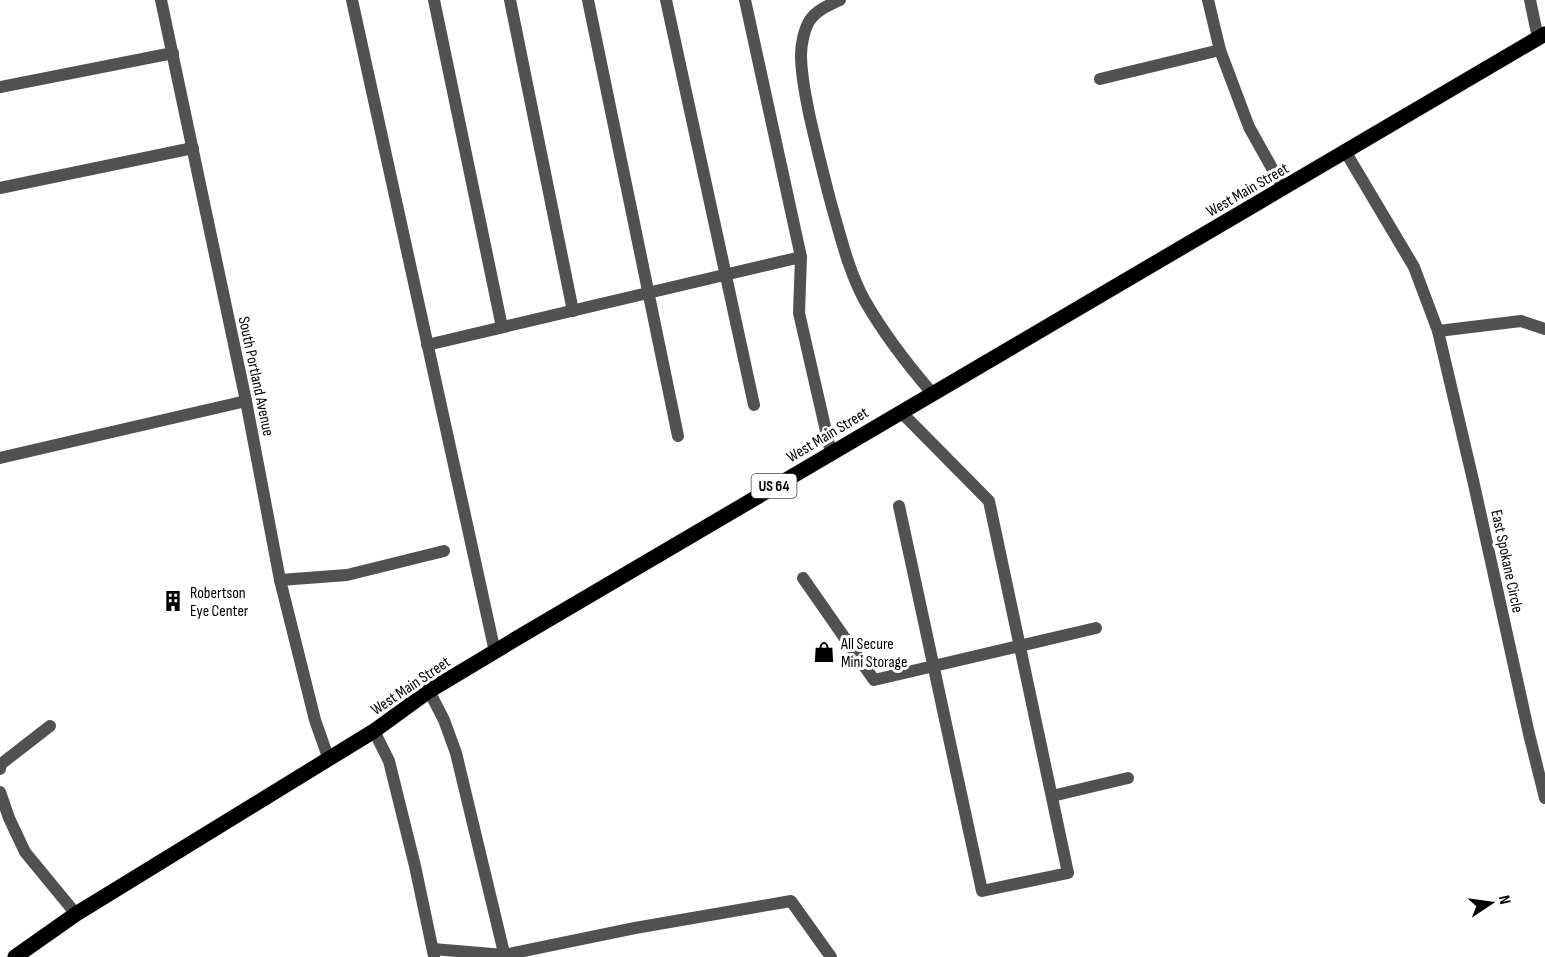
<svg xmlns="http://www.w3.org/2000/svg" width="1545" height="957" font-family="'Sofia Sans Condensed',sans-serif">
<rect width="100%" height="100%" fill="#fff"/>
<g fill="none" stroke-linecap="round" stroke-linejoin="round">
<defs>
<polyline id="primary" points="15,957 76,914 374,731 429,691 524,634 1545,34"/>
</defs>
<use href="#primary" stroke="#dbdbdb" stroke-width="16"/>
<g stroke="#515151" stroke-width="12">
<polyline points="352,0 495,652"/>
<polyline points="434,0 502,327"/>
<polyline points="510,0 573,311"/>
<polyline points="588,0 678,436"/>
<polyline points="666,0 754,405"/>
<polyline points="745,0 801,257 799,313 831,453"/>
<path d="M840 0C829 5 817 10 810 20 804 29 801 45 801 55 801 77 806 98 810 118 817 148 824 177 832 207 841 238 849 272 865 301 884 334 907 364 932 393"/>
<polyline points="1208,0 1220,50 1249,127 1283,188"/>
<polyline points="1100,79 1220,50"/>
<polyline points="0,188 193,148"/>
<polyline points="427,345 801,257"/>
<polyline points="0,458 246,401"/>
<polyline points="899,506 982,891 1068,873 989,501 901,412"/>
<polyline points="803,578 874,680 1096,628"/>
<polyline points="280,580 347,575 444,551"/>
<polyline points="429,691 444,720 456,753 505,957"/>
<polyline points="374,731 389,761 415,866 434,956"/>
<polyline points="0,769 1,764 50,726"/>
<polyline points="0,792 9,818 25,852 76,914"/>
<polyline points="1052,796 1128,778"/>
<polyline points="433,949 504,955 635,928 791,901 831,957"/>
</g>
<g stroke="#515151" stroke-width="12">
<polyline points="161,0 246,401 280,580 315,720 328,757"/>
<polyline points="1530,0 1538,38"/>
<polyline points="0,87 173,53"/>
<polyline points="1345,151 1414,267 1438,331 1473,480 1529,734 1545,798"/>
<polyline points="1438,331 1521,321 1545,329"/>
</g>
<use href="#primary" stroke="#000" stroke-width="15"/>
</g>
<defs>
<symbol id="building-bare" viewBox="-9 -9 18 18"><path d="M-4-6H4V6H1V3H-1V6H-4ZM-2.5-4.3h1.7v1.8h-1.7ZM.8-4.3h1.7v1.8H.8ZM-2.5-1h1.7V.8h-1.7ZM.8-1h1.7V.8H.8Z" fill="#000" stroke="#fff" stroke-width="2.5" paint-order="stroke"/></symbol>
<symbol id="shop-bare" viewBox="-9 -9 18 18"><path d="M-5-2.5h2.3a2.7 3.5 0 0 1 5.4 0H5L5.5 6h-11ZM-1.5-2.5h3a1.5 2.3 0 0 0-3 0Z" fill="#000" stroke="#fff" stroke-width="2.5" paint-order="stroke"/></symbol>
</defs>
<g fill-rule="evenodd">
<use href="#building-bare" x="158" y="586" width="30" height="30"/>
<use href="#shop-bare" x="809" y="637" width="30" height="30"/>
</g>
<g text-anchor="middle" stroke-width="6" stroke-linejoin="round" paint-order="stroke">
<rect fill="#fff" stroke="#4c4c4c" stroke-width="1.5" x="751.5" y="474" width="45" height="24" rx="4.5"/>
<g font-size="15" font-weight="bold" fill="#000">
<text x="774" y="491">US 64</text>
</g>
<g font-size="16" fill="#000" stroke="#fff">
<text transform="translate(1247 189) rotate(-30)" y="6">West Main Street</text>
<text transform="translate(257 376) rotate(78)" y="6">South Portland Avenue</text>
<text transform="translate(827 434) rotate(-31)" y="6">West Main Street</text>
<text transform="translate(1508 561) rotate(78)" y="6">East Spokane Circle</text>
<text transform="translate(410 685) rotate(-34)" y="6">West Main Street</text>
</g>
<g font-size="16" fill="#000" stroke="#fff" text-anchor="start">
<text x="190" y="598">Robertson<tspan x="190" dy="18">Eye Center</tspan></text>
<text x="841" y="649">All Secure<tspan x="841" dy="18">Mini Storage</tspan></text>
</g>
</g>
<g transform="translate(1491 903) rotate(77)" stroke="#ffffff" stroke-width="4.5" paint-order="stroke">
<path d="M0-4.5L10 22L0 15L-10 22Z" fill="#000000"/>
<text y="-9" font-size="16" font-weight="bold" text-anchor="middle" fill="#000000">N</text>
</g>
</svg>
